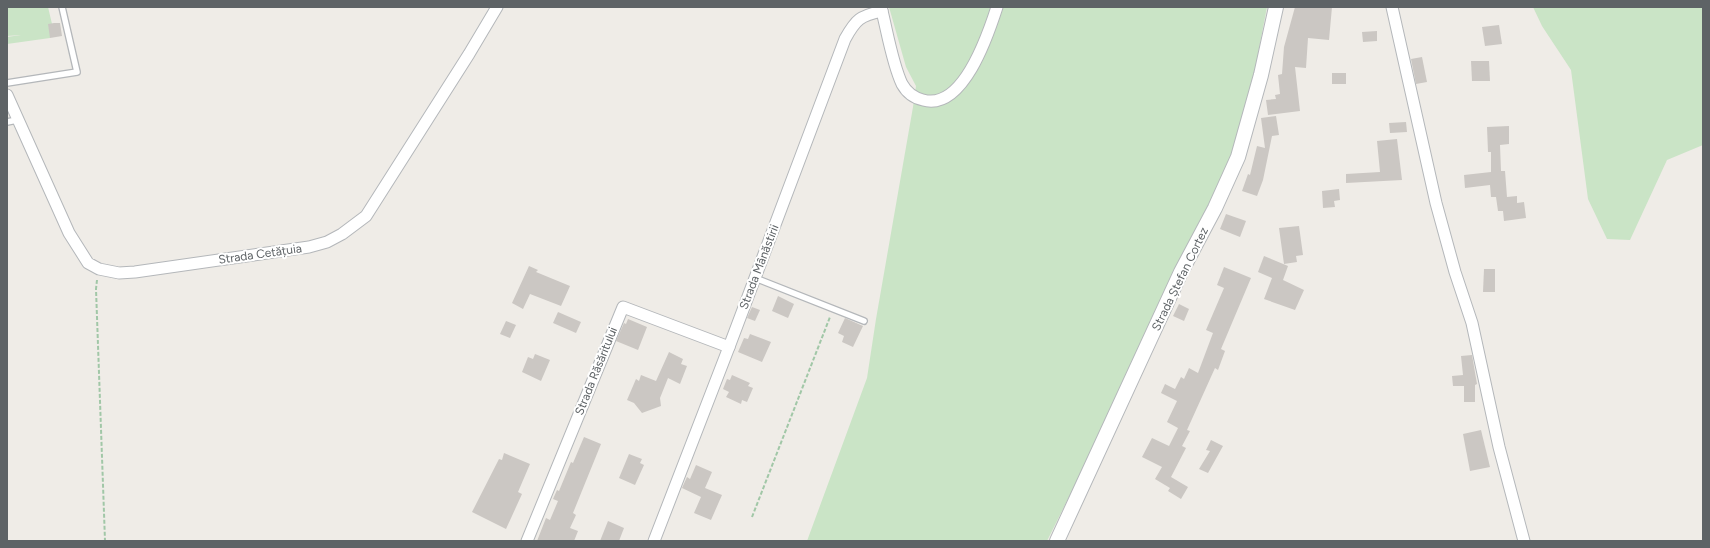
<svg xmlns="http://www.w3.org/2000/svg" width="1710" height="548" font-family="Figtree,sans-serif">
<rect width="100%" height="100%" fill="#efece7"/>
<g fill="#cae4c6">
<polygon points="7,7 48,7 52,24 50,38 7,44 7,37 21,35 7,36"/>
<polygon points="889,7 1267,7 1238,158 1047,541 807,541 867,378 876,319 913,107 916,86 906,67"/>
<polygon points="1533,7 1703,7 1703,145 1667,160 1630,240 1607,239 1588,199 1571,70 1542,26"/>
</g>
<g fill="#cbc7c3">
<polygon points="1295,7 1332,7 1329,40 1308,38 1306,68 1295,67 1300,111 1268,115 1266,100 1276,99 1275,95 1280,94 1278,75 1282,74 1284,47"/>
<polygon points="54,23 60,23 62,36 50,38 48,24"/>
<polygon points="1499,25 1502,44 1485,46 1482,27"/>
<polygon points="1377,31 1377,41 1363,42 1362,32"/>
<polygon points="1422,57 1427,82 1416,84 1411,59"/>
<polygon points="1471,61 1489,61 1490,81 1472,81"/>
<rect x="1332" y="73" width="14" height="11"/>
<polygon points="1276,116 1279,135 1272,136 1263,180 1257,196 1242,191 1248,174 1250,175 1257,146 1265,148 1261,118"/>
<polygon points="1406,122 1407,132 1390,133 1389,123"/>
<polygon points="1509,126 1509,144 1500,145 1501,171 1505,171 1507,197 1517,196 1517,203 1524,202 1526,218 1504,221 1503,211 1498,211 1496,197 1491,197 1490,185 1465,188 1464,175 1491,172 1491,152 1488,152 1487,127"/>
<polygon points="1397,139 1402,180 1346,183 1346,174 1380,172 1377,141"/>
<polygon points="1339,189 1340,200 1334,201 1335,207 1323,208 1322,191"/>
<polygon points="1226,214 1246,221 1240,237 1220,229"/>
<polygon points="1299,226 1303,255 1296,256 1297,262 1284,264 1279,228"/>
<polygon points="1264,256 1288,266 1283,280 1304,290 1295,310 1264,299 1272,278 1258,272"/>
<polygon points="529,266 538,270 536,272 570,286 561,306 530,294 523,309 512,303"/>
<polygon points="1224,267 1251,278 1221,349 1225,351 1218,370 1215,368 1187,430 1190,431 1182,446 1186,448 1171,477 1188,487 1181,499 1168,491 1170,488 1155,479 1162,467 1142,457 1152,438 1169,446 1178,428 1167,422 1177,401 1161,393 1165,384 1175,389 1181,377 1184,379 1189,368 1198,373 1213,333 1206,330 1224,288 1217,285"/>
<polygon points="1484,269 1495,269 1495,292 1483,292"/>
<polygon points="778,296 794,304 788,318 772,311"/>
<polygon points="1179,304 1189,309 1184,321 1173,316"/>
<polygon points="752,307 760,310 755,321 747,318"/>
<polygon points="558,312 581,322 576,333 553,323"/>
<polygon points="845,318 863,326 853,347 842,342 844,336 838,333"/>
<polygon points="628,319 647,327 638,350 616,341 624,323 626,324"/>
<polygon points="506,321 516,325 510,338 500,334"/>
<polygon points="750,334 771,342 762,362 738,352 744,338 748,339"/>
<polygon points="669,352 683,359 681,364 687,366 680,384 668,378 660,398 661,406 642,413 634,403 627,400 636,379 639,381 641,375 656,381"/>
<polygon points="535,354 550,360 541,381 522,372 528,357 533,359"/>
<polygon points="1472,355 1477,384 1475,385 1475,402 1464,402 1464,386 1453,386 1452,376 1463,375 1461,356"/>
<polygon points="732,375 750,383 748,386 753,388 747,402 742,400 741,404 726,397 729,392 723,389 727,379 730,380"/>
<polygon points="1481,430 1490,467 1470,471 1463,434"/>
<polygon points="584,437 601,444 573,513 576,515 570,528 578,531 574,541 537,541 546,518 550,520 558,501 553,499 557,490 559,491 571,462 573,463"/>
<polygon points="1211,440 1223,446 1208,473 1199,469 1210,451 1206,450"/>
<polygon points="504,453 530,464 518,492 522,494 506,529 472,512 499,459 502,460"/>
<polygon points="629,454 642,459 640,463 644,465 635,485 619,478"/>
<polygon points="696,465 712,472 705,488 722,495 711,520 694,513 701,497 682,488 687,477 690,479"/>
<polygon points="608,521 624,528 619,541 600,541"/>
</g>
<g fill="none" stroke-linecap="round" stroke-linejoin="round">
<defs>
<g id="service">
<polyline points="7,83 77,72 62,7"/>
<polyline points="7,122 17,120"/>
<polyline points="755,278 864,321"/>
</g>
<g id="minor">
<path d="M881 7C887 30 892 63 902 84 907 93 914 98 923 100 963 111 988 35 997 7"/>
<polyline points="1392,7 1436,203 1455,272 1472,323 1499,447 1524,541"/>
<polyline points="7,95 69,233 88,263 99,269 119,273 135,272 309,247 327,242 342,234 366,216 469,54 497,7"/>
<polyline points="527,541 623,307 729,347"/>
<path d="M654 541 729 347 845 39C856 19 860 16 882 11"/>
</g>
<polyline id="tertiary" points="1057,541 1181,272 1215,208 1238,157 1261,75 1276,7"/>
</defs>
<use href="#service" stroke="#b4b7ba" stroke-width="8"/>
<use href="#minor" stroke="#b4b7ba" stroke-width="13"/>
<use href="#tertiary" stroke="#b4b7ba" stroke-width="16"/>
<g stroke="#a1c7a7" stroke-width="2" stroke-dasharray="4 2" stroke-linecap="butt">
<polyline points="97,280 96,289 105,541"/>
<polyline points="752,517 830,317"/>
</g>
<use href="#service" stroke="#fff" stroke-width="5.5"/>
<use href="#minor" stroke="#fff" stroke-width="11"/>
<use href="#tertiary" stroke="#fff" stroke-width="14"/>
</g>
<g text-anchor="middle" stroke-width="4" stroke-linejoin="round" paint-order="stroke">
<g font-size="12" fill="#5e6366" stroke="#fff">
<text transform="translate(260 254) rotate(-8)" y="4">Strada Cetățuia</text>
<text transform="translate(759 267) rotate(-69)" y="4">Strada Mânăstirii</text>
<text transform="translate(1180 279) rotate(-64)" y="4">Strada Ștefan Cortez</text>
<text transform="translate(596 371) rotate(-68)" y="4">Strada Răsăritului</text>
</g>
</g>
<rect width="1710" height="548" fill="none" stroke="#5e6366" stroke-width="16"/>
</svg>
